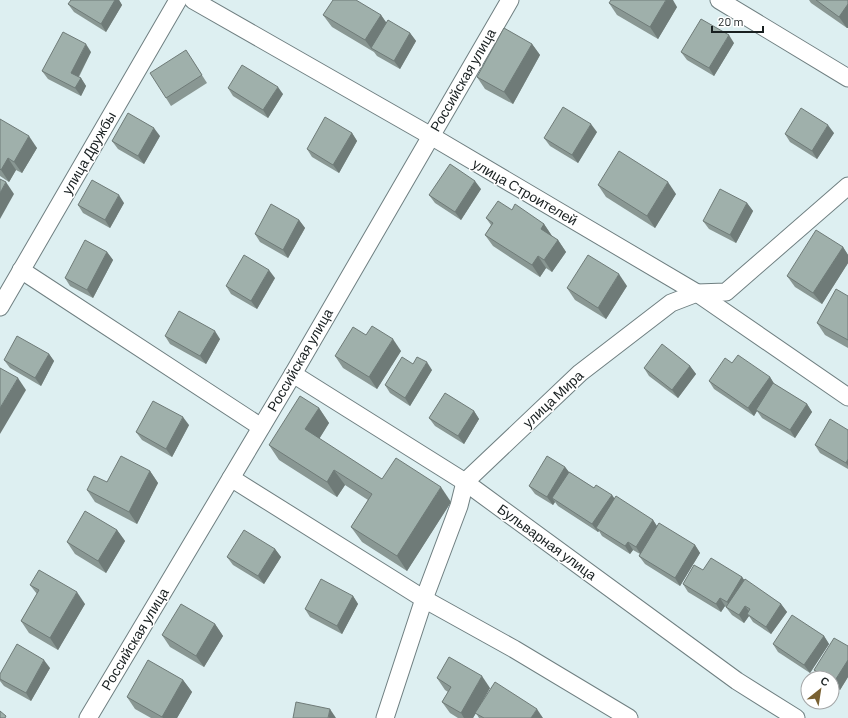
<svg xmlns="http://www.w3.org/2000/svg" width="848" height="718" font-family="Barlow,sans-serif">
<rect width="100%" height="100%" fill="#ddeff1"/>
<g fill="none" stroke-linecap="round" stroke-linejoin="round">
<defs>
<g id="minor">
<polyline points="193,0 431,136 697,293 848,397"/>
<polyline points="719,0 848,78"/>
<polyline points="21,270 261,427"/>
<polyline points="0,307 178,0"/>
<polyline points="293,374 465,482 737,681 796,718"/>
<polyline points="231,478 424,599 514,649 629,718"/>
<polyline points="88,718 293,374 510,0"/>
<polyline points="385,718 424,599 459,506 465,482 580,373 671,303 697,293 726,292 848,186"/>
</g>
</defs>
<use href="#minor" stroke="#6f7f81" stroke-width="19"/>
<use href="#minor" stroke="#fff" stroke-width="17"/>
</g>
<g fill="#899793">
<polygon points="71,0 119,0 122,5 106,32 74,12 68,4"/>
<polygon points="809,0 848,0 847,28 811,3"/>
<polygon points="609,3 677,7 658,39 617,15"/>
<polygon points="323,15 381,15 386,22 410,33 416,41 400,69 377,56 374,52 332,27"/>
<polygon points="734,43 714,76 687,60 681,52"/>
<polygon points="532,44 540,55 513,104 485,89 477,77"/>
<polygon points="91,52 79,77 81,78 86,86 81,96 48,79 42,71"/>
<polygon points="191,58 207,83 171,106 166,98"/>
<polygon points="228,88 283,94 268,118 233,96"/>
<polygon points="0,119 37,148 22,173 16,170 9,182 0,176"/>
<polygon points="597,132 578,163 550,146 544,138"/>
<polygon points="352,133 357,141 339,173 312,157 307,149"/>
<polygon points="834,133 817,159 790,142 785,134"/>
<polygon points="160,136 144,164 118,149 112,141"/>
<polygon points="598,185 676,194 655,228 606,197"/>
<polygon points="481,189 461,220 435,203 429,195"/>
<polygon points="124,203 110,228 83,213 78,205"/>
<polygon points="747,203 753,211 736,243 709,229 703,221"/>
<polygon points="512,210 544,224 552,236 552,237 558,240 566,252 552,272 546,268 540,277 493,246 485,235 491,225 486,218"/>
<polygon points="299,220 305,228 288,258 260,242 255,234"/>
<polygon points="843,247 848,255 848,263 822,304 795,287 787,276"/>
<polygon points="107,252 113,260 93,298 70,286 65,278"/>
<polygon points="275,278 257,309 231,294 226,286"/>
<polygon points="627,286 606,319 575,300 567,288"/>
<polygon points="848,296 848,348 825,335 817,323"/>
<polygon points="366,335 401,351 377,389 343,368 335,356"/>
<polygon points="165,336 220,339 206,364 170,344"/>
<polygon points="49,354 54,361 41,386 10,368 4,360"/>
<polygon points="413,364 432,370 410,406 390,393 385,385"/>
<polygon points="690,366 696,374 678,398 649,376 644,368"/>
<polygon points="770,377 774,384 807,404 812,412 795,438 762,418 757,411 754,416 714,389 709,381"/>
<polygon points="319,408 329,423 319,439 382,479 451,502 407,571 362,542 351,527 368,500 345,485 337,497 279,460 269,445"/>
<polygon points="474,411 479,419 464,444 435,426 429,418"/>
<polygon points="189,425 172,457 142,440 136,432"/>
<polygon points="848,430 848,469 820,453 815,445"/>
<polygon points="565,467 569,472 594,488 612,495 615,499 653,520 657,526 695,545 700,553 680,586 645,564 639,556 640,554 633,550 630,554 602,536 599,531 598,532 558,506 555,502 553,505 535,494 529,486"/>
<polygon points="150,471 158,483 137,524 95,502 87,490 107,482"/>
<polygon points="117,530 125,541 106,573 75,554 67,542"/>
<polygon points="275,549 281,557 264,584 233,565 227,557"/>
<polygon points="703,570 742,577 744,580 781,604 787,612 771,634 753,622 749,616 744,623 732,615 725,606 721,612 688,592 683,584"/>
<polygon points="30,585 85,604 58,650 29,633 21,621 37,594"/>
<polygon points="353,596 358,604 342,634 310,617 305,609"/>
<polygon points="215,624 223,636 204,667 170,647 162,635"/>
<polygon points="824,636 829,644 810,673 778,652 773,644"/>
<polygon points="848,646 848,677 840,690 832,686 832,678 820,678 814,670"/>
<polygon points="50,668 31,701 4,686 0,681 0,674"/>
<polygon points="437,678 490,688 480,705 543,718 479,718 476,713 473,718 458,718 450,713 442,702 448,692 445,690"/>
<polygon points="183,680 192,692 177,718 151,718 135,709 127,697"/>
</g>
<g fill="#6f7b78">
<polygon points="115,0 119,0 122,5 106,32 101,24"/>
<polygon points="666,0 673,0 677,7 658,39 650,27"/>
<polygon points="848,4 848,28 847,28 839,17"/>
<polygon points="381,15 389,27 371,48 374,52 365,40"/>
<polygon points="410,33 416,41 400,69 394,61"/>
<polygon points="729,35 734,43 714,76 709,68"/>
<polygon points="86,44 91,52 76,81 71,73"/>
<polygon points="532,44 540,55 513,104 504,92"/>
<polygon points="81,78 86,86 81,96 75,88"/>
<polygon points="278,87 283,94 268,118 263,110"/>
<polygon points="591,124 597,132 578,163 572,155"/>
<polygon points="828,125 834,133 817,159 812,151"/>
<polygon points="154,128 160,136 144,164 138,156"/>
<polygon points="352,133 357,141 339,173 333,165"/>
<polygon points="29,136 37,148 22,173 14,162"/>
<polygon points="8,158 16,170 9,182 1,170"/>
<polygon points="475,181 481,189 461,220 455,212"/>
<polygon points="6,182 14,194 0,219 0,193"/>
<polygon points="668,182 676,194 655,228 647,216"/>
<polygon points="119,195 124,203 110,228 105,220"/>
<polygon points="747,203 753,211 736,243 730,235"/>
<polygon points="299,220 305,228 288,258 283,250"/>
<polygon points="544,224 552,236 549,241 541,229"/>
<polygon points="558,240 566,252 552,272 544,260"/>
<polygon points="843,247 848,255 848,263 822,304 813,293"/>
<polygon points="107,252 113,260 93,298 87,290"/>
<polygon points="538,256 546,268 540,277 532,265"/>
<polygon points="269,270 275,278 257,309 251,301"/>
<polygon points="619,274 627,286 606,319 598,308"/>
<polygon points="215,331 220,339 206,364 200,356"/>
<polygon points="393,339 401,351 377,389 369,377"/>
<polygon points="49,354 54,361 41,386 35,378"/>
<polygon points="427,362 432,370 410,406 405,398"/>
<polygon points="690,366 696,374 678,398 672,390"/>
<polygon points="770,377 775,385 756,410 757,411 754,416 748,408"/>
<polygon points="18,378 26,390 0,434 0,408"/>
<polygon points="807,404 812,412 795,438 790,430"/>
<polygon points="319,408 329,423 316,444 305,429"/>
<polygon points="474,411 479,419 464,444 458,436"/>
<polygon points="183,417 189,425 172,457 166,449"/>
<polygon points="848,459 848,466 846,463"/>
<polygon points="565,467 571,475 552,498 555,502 553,505 547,497"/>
<polygon points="334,470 345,485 337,497 327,482"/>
<polygon points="150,471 158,483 137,524 129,512"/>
<polygon points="441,487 451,502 407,571 397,556"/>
<polygon points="612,495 617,503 596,528 599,531 598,532 592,524"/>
<polygon points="653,520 658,528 641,555 636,547"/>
<polygon points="117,530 125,541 106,573 98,561"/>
<polygon points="628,542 633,550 630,554 625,546"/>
<polygon points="695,545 700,553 680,586 675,578"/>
<polygon points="275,549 281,557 264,584 258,576"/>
<polygon points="742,577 748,585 732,610 727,602"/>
<polygon points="77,592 85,604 58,650 50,638"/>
<polygon points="353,596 358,604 342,634 337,626"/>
<polygon points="720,598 725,606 721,612 716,604"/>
<polygon points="781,604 787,612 771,634 766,627"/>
<polygon points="745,606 751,614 747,614 749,616 744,623 739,615"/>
<polygon points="215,624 223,636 204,667 196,656"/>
<polygon points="824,636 829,644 810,673 804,665"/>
<polygon points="44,660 50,668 31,701 26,693"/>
<polygon points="848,660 848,677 840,690 834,682"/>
<polygon points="482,676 490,688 473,718 464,718 461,713"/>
<polygon points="183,680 192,692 177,718 163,718 162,717"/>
<polygon points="330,709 336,718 328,718"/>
<polygon points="537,709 543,718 531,718"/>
</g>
<g fill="#9fb0ab" stroke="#6f7b78">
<polygon points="71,0 115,0 101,24 68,4"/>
<polygon points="333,0 356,0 381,15 365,40 323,15"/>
<polygon points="611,0 666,0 650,27 609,3"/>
<polygon points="816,0 848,0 848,4 839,17"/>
<polygon points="701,19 729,35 709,68 681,52"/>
<polygon points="388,20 410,33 394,61 371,48"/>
<polygon points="504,28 532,44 504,92 477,77"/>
<polygon points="63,32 86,44 71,73 81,78 75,88 42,71"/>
<polygon points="186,50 202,75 166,98 150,73"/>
<polygon points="242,65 278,87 263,110 228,88"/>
<polygon points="563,107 591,124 572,155 544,138"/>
<polygon points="801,108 828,125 812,151 785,134"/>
<polygon points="128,113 154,128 138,156 112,141"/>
<polygon points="325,117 352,133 333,165 307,149"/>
<polygon points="0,119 29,136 14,162 8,158 1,170 0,169"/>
<polygon points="619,151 668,182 647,216 598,185"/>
<polygon points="450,164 475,181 455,212 429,195"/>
<polygon points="0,179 6,182 0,193"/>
<polygon points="92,180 119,195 105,220 78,205"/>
<polygon points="720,189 747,203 730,235 703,221"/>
<polygon points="498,201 512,210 515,204 544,224 541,229 558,240 544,260 538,256 532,265 485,235 493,223 486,218"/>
<polygon points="271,204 299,220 283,250 255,234"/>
<polygon points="816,230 843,247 813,293 787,276"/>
<polygon points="85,240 107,252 87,290 65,278"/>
<polygon points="244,255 269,270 251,301 226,286"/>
<polygon points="588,255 619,274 598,308 567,288"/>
<polygon points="836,289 848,296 848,340 817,323"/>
<polygon points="179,311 215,331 200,356 165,336"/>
<polygon points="372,326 393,339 369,377 335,356 353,327 366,335"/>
<polygon points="17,336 49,354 35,378 4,360"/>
<polygon points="662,344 690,366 672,390 644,368"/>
<polygon points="738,355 770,377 748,408 709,381 725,358 732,363"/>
<polygon points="402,357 413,364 417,357 427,362 405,398 385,385"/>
<polygon points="0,368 18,378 0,408"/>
<polygon points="773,383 807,404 790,430 756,410"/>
<polygon points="445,393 474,411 458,436 429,418"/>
<polygon points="300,396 319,408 305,429 382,479 396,458 441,487 397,556 351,527 372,494 334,470 327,482 269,445"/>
<polygon points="153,401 183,417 166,449 136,432"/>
<polygon points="830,419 848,430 848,459 846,463 815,445"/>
<polygon points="121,456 150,471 129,512 87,490 94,476 107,482"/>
<polygon points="547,456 565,467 547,497 529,486"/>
<polygon points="569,472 594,488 596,485 612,495 592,524 552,498"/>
<polygon points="616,496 653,520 636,547 628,542 625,546 596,528"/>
<polygon points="85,511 117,530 98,561 67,542"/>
<polygon points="659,523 695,545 675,578 639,556"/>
<polygon points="244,530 275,549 258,576 227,557"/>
<polygon points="711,558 742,577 727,602 720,598 716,604 683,584 694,565 703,570"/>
<polygon points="39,570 77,592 50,638 21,621 39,590 30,585"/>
<polygon points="321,579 353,596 337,626 305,609"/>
<polygon points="745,579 781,604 766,627 747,614 750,609 745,606 739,615 726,607"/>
<polygon points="181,604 215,624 196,656 162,635"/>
<polygon points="792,615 824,636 804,665 773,644"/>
<polygon points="834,638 848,646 848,660 834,682 832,681 832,678 827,678 814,670"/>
<polygon points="17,644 44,660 26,693 0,679 0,674"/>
<polygon points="449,657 482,676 461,713 442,702 451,687 437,678"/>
<polygon points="148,660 183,680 162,717 127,697"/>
<polygon points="495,682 537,709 531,718 484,718 475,713"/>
<polygon points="296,702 330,709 328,718 293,718"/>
<polygon points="0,711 6,716 5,718 0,718"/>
</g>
<g text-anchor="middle" stroke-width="3" stroke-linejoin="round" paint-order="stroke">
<g font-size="14" fill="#181f20" stroke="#fff">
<text transform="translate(463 80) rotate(-60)" y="5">Российская улица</text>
<text transform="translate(89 153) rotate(-60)" y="5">улица Дружбы</text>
<text transform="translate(525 192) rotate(30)" y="5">улица Строителей</text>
<text transform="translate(300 360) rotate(-60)" y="5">Российская улица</text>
<text transform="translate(553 399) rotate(-43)" y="5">улица Мира</text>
<text transform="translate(547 542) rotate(36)" y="5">Бульварная улица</text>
<text transform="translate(135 639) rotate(-59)" y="5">Российская улица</text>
</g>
</g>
<g transform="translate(820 690) rotate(30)"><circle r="19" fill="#ffffff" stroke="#a3a5a6"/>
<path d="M0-3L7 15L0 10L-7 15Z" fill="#796132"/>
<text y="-6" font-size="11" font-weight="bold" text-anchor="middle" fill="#181f20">С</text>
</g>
<path d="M712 26v6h51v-6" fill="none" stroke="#181f20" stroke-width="2"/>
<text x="718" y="26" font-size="12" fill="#181f20" stroke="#ffffff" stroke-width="3" paint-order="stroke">20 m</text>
</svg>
